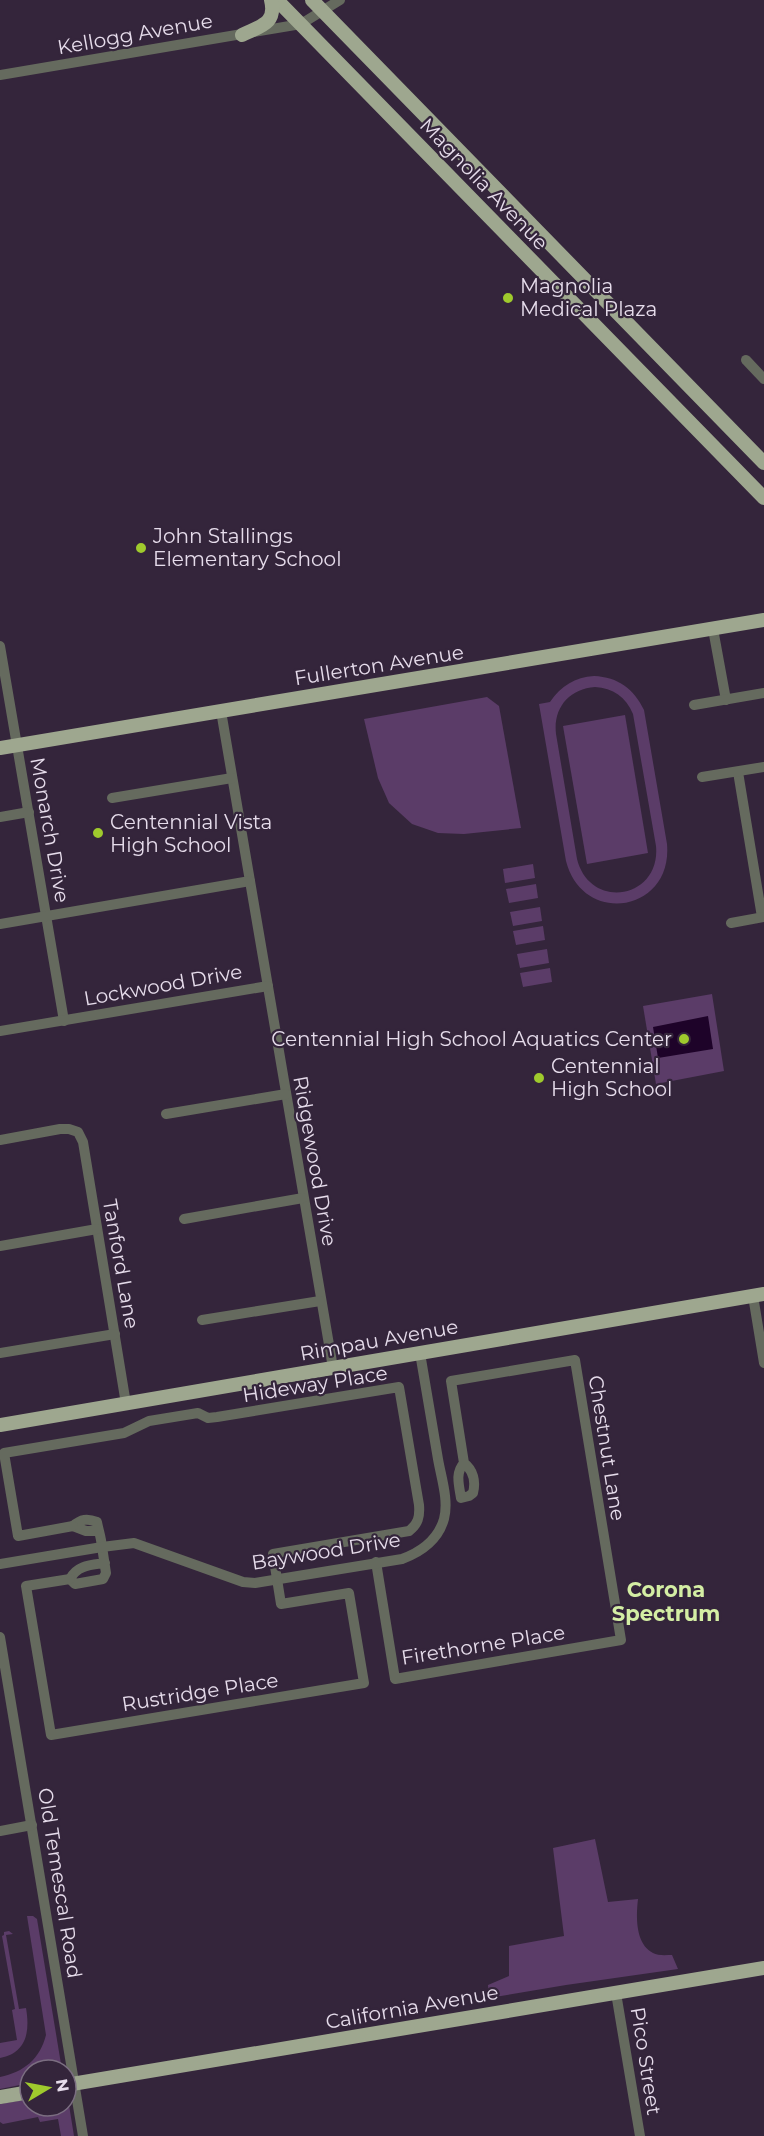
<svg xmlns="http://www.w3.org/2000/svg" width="764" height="2136" font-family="Montserrat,sans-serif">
<rect width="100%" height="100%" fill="#34253b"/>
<g fill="#5b3c68" fill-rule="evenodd">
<path d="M594 676C618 677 634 689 644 710L667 844C673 912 583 927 566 861L539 704 550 702C561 686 575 677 594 676ZM595 687C613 688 626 697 633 714L656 846C661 899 590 911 577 859L556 734C553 708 569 689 595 687Z"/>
<polygon points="487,697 499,706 521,828 464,834 438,833 412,824 389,803 378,778 364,719"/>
<polygon points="625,715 648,853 587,864 563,726"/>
<polygon points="533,864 535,878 505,883 503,869"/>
<polygon points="536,884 538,898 509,903 506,889"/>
<polygon points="540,907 542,921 513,926 510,912"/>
<polygon points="543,926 545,940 516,945 513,931"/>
<polygon points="547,949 549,963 520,968 517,954"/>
<polygon points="550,968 552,982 523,987 520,973"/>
<polygon points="712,994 724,1071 656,1084 643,1006"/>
<path d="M595 1839 608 1902 638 1899C636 1916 635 1944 653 1953 658 1956 666 1955 672 1955L678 1969 566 1985 489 1998 488 1985 509 1976V1946L564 1936 553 1848Z"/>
<path d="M27 1916H33L37 1919 62 2070H30V2083L0 2089V2077C24 2072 40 2059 46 2035Z"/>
<path d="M9 1931 13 1934 6 1935 19 2009 26 2008C30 2031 27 2053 0 2058V2043L17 2040 12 2010 15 2009 2 1936 4 1935V1932Z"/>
<polygon points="30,2099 30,2106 66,2106 66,2099 69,2105 74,2136 61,2136 58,2119 40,2122 38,2117 3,2124 0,2122 0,2104"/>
</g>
<polygon fill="#1e0329" points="708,1016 713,1049 658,1058 653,1027"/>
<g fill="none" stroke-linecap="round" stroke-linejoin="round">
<g stroke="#656a5e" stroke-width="10">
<polyline points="0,75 301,24 340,0"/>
<polyline points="746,360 764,379"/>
<polyline points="713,629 726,700"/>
<polyline points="0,646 64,1021"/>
<polyline points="694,705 764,693"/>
<polyline points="221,711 333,1368"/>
<polyline points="738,772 762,917"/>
<polyline points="702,777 764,767"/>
<polyline points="112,798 232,778"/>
<polyline points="0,817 29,812"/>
<polyline points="731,923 764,917"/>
<polyline points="0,924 250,881"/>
<polyline points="0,1031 268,986"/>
<polyline points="166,1114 286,1094"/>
<polyline points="0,1140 60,1129 69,1129 78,1132 83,1142 126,1404"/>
<polyline points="184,1219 303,1198"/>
<polyline points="0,1246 97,1229"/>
<polyline points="753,1296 764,1363"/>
<polyline points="202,1320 320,1301"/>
<polyline points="0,1353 115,1334"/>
<path d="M99 1531H86L73 1526C81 1519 87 1518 97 1522 98 1528 100 1534 101 1540L106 1573 103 1579 75 1584 70 1579C77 1565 91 1565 105 1563"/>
<path d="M376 1562 395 1679 621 1640 575 1360 451 1381 464 1463C473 1470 476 1481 473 1493L469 1496 461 1498C459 1485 455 1473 464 1463"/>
<path d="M0 1564 102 1547 134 1543 243 1582 255 1583 402 1559C421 1552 438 1540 444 1519 449 1500 441 1477 438 1459 432 1423 426 1388 420 1353"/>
<path d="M70 1579 26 1586 51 1735 364 1683 349 1593 281 1604 273 1554 409 1531C418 1524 420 1517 419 1505L399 1387 217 1417 208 1418 198 1413 149 1421 124 1433 4 1453 18 1536 73 1526"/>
<polyline points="0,1637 83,2136"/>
<polyline points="0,1831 32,1825"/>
<polyline points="616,1993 640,2136"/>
</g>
<g stroke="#9ea78f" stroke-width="14">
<polyline points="277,0 764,498"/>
<polyline points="312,0 764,463"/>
<path d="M242 35C260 26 277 24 271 0"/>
<polyline points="0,748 764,620"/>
<polyline points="0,1425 764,1294"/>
<polyline points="66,2085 764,1968"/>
<polyline points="0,2097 30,2092"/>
</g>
</g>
<g fill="#9fca2d" stroke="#34253b" stroke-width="2">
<circle cx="508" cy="298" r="6"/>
<circle cx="141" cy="548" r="6"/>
<circle cx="98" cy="833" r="6"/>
<circle cx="684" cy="1039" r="6"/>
<circle cx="539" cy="1078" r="6"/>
</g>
<g text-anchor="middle" stroke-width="4.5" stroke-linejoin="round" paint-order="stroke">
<g font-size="20" fill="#e6dceb" stroke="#34253b">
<text transform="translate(135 34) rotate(-10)" y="7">Kellogg Avenue</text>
<text transform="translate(484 184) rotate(46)" y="7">Magnolia Avenue</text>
<text transform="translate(379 665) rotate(-9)" y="7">Fullerton Avenue</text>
<text transform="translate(50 830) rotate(80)" y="7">Monarch Drive</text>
<text transform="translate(163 985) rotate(-10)" y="7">Lockwood Drive</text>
<text transform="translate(315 1161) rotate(80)" y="7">Ridgewood Drive</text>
<text transform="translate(121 1264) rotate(80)" y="7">Tanford Lane</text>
<text transform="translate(379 1340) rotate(-10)" y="7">Rimpau Avenue</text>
<text transform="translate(315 1384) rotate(-9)" y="7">Hideway Place</text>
<text transform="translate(607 1448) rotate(81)" y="7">Chestnut Lane</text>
<text transform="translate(326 1551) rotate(-9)" y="7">Baywood Drive</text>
<text transform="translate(483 1645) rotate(-9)" y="7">Firethorne Place</text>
<text transform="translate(200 1692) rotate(-9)" y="7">Rustridge Place</text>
<text transform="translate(60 1883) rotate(81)" y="7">Old Temescal Road</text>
<text transform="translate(412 2007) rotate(-10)" y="7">California Avenue</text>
<text transform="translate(646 2061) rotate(81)" y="7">Pico Street</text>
</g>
<g font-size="20" fill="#e6dceb" stroke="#34253b" text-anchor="start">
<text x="520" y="293">Magnolia<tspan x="520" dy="23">Medical Plaza</tspan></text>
<text x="153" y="543">John Stallings<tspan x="153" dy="23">Elementary School</tspan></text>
<text x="110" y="829">Centennial Vista<tspan x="110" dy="23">High School</tspan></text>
<text x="672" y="1046" text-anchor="end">Centennial High School Aquatics Center</text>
<text x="551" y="1073">Centennial<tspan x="551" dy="23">High School</tspan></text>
</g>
<g font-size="21" font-weight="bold" fill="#d4eea4" stroke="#34253b">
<text x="666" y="1597">Corona<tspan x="666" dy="24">Spectrum</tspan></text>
</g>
</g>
<g transform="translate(48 2088) rotate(80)"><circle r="28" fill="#34253b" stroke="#7b6e81" stroke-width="1.5"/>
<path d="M0-4.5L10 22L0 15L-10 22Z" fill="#9fca2d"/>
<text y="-9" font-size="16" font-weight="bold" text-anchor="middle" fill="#e6dceb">N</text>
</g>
</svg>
